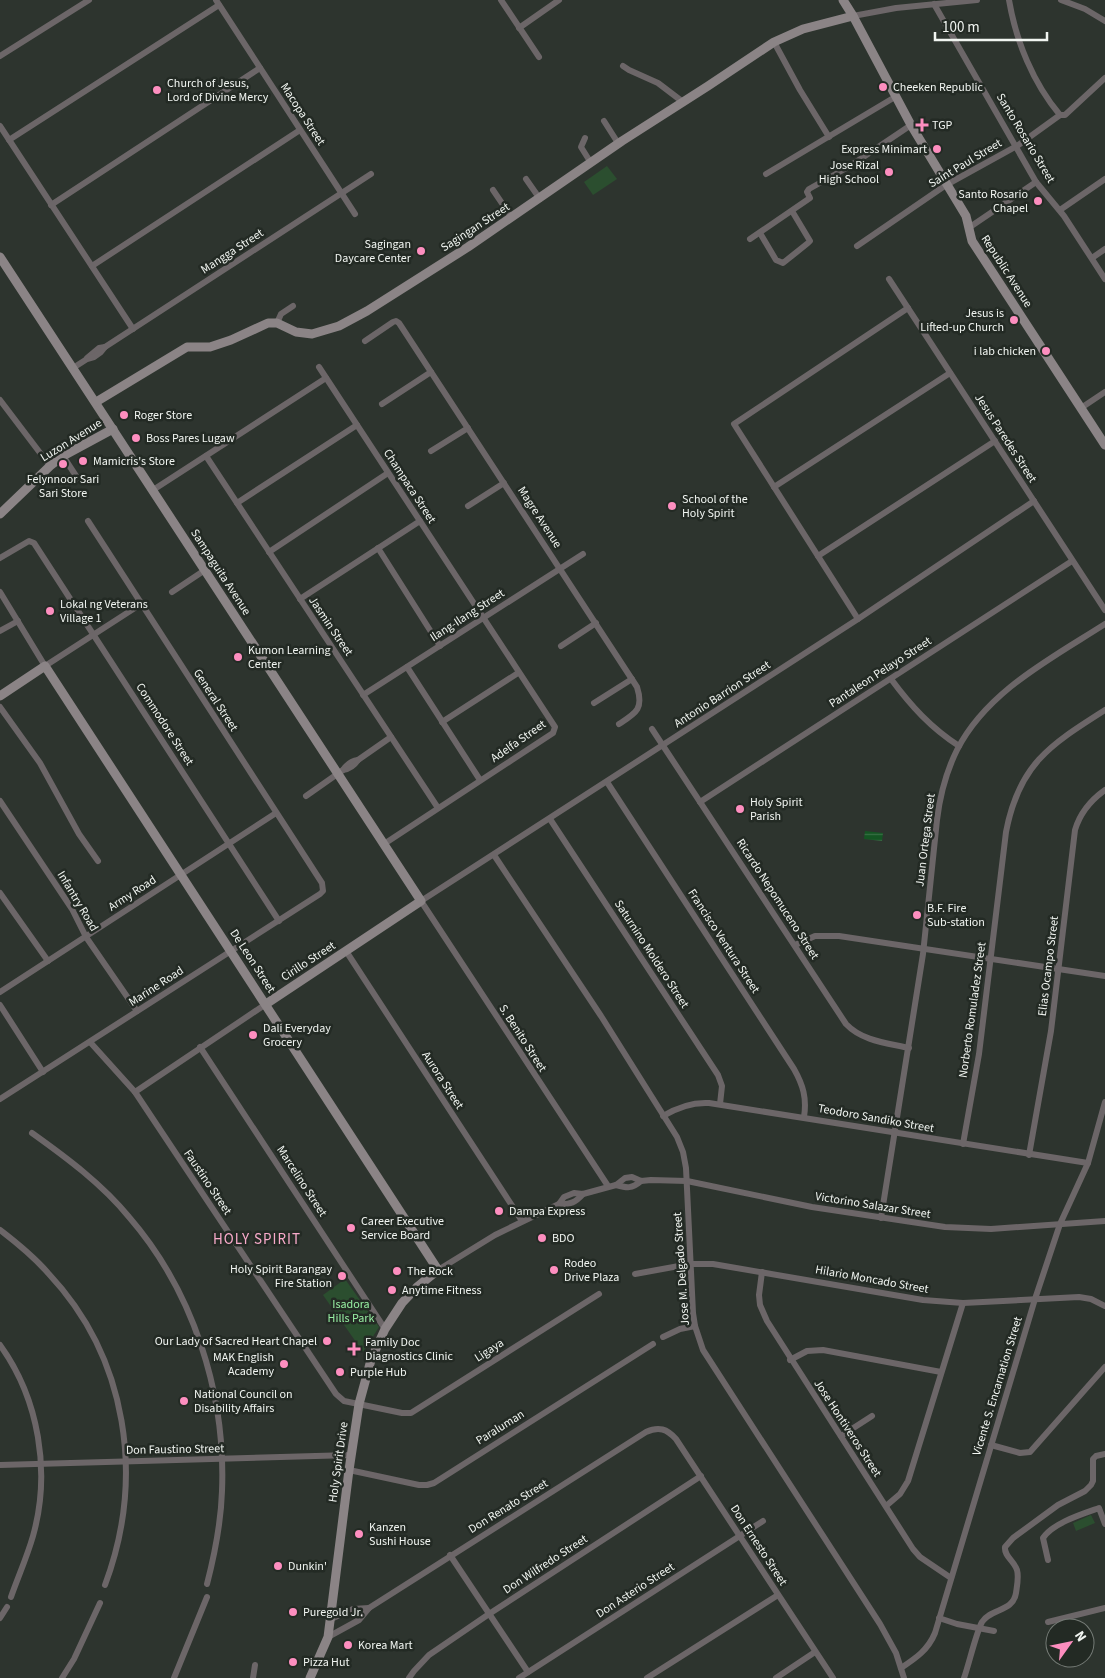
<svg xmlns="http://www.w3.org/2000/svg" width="1105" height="1678" font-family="'Source Sans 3',sans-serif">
<defs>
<pattern id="water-rules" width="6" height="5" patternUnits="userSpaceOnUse" patternTransform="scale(1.25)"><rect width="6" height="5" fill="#145523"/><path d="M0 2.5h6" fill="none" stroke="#376e43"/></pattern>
</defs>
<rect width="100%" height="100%" fill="#2d342e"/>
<g fill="#2b4e2f">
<polygon points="607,166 617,179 593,195 584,182"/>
<polygon points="345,1279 379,1327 363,1352 323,1295"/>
<polygon points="1091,1515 1095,1523 1076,1531 1073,1523"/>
</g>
<polygon fill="url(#water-rules)" points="865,831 883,833 882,841 864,839"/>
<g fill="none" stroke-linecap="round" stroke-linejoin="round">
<g stroke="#6c6668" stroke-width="6">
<polyline points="216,0 355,214"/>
<polyline points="501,0 539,57"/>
<path d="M1009 0C1016 41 1033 83 1060 115"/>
<polyline points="1061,0 1085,9 1105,21"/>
<polyline points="934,4 1036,182 1064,216 1105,279"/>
<polyline points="853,16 896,8 977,0"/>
<polyline points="519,28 559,0"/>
<polyline points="774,42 800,90 829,137"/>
<polyline points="0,56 89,0"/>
<polyline points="623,66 629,70 658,83 683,102"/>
<polyline points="604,121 618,143"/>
<polyline points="0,126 133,329"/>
<polyline points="585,138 581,147 591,163"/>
<polyline points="9,140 219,5"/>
<polyline points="766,174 895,97"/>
<polyline points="526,179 540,199"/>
<polyline points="493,190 512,218"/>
<polyline points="51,205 260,68"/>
<polyline points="1060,210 1105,179"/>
<polyline points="970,227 1036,182"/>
<polyline points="760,233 776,260 783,263 808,243 810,241 792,211"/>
<polyline points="750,239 810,198 807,192 809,189 850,166 911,125"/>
<polyline points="857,246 946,185 1017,146 1060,115 1065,115 1105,78"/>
<polyline points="1092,258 1105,249"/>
<polyline points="92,266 300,130"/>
<polyline points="889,279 1105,610"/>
<polyline points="277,323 281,314 293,306"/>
<path d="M365 341 393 322 396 321 399 323 637 687C644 709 636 713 619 724"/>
<polyline points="87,358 99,348 105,347"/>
<polyline points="319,367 555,727 553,733 384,844"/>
<polyline points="73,368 87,359 94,357 101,352 105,347 371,174"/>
<polyline points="0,400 50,466"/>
<polyline points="382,404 431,372"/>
<polyline points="1081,408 1105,392"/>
<polyline points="431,451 468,428"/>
<polyline points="63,456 78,479"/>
<polyline points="206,456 438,808"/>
<polyline points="774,487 950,373"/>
<polyline points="153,490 326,378"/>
<polyline points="237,503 357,425"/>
<polyline points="468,506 504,483"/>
<polyline points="378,548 440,646"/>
<polyline points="269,552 388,473"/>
<polyline points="818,556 995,441"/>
<polyline points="0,558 29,541 34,543 279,921"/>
<polyline points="0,592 45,666 141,604"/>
<polyline points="172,592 205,570"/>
<polyline points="300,599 420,521"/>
<polyline points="858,619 734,424 908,308"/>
<polyline points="0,631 18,621"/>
<polyline points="561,646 596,623"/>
<polyline points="407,667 480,780"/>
<path d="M891 679C911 706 931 728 959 746"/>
<polyline points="363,695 583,554"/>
<polyline points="594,703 632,679"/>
<polyline points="0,707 40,763 79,834 98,861"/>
<polyline points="442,722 518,673"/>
<path d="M652 729 846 1024C862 1041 887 1043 909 1048"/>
<path d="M343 770C347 764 351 761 358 760"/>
<path d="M607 782 794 1069C803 1085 807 1098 804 1117"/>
<path d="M306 796 343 770C350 769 354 766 358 760L391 737"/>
<polyline points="0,801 72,909 86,937 137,1011"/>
<polyline points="700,802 1072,561"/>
<polyline points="550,819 718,1075 722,1086 720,1104"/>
<polyline points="494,855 601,1016 677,1137 683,1152 686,1168 693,1313 695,1326 703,1350 880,1624 896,1653 904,1678"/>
<polyline points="0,893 48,961"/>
<polyline points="795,945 815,936 839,936 1105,976"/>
<polyline points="346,951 522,1221"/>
<polyline points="0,992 276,813"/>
<polyline points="0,1005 43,1072"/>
<polyline points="90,1042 135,1092 336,1394 344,1401 402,1413 411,1413 599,1294"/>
<polyline points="200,1047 385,1329"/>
<polyline points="135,1092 266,1004"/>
<polyline points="0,1099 320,894 323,891 322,883 88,521"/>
<path d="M663 1116C678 1107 692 1102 709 1103L1088 1163"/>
<path d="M32 1133C67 1158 102 1184 129 1217 193 1291 226 1393 222 1491 221 1522 215 1553 207 1584"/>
<path d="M963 1144 979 1054 1006 832C1019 764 1050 745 1105 710"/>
<path d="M1029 1155 1051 1031 1075 830C1080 813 1091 800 1105 790"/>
<path d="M616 1185C627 1188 632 1189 641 1181"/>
<polyline points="608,1186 421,901 858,619 1034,501"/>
<path d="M559 1204C570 1205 576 1202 583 1194"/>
<path d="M881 1218 923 954 937 820C940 795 946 772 957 750 987 691 1052 658 1105 624"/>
<path d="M0 1230C17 1243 34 1257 48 1273 128 1358 145 1478 105 1585"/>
<polyline points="438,1270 495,1235 559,1204 564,1197 574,1193 583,1194 616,1185 625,1178 632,1177 641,1181 651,1180 687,1181 812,1207 945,1227 991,1229 1105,1221"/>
<polyline points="762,1272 759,1295 760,1305 767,1321 913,1549 920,1557 951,1578"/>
<polyline points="635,1274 690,1264 713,1264 923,1300 963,1303 1079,1297 1091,1299 1105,1306"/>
<polyline points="663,1337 680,1329 695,1326"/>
<path d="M0 1345C39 1399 51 1472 33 1536 27 1557 18 1577 11 1597"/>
<polyline points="790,1360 807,1351 823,1350 941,1372"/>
<polyline points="841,1436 872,1416"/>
<polyline points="991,1445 1020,1453 1030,1452 1105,1367"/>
<polyline points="0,1465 351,1455"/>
<polyline points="349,1470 419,1485 427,1485 434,1483 653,1344"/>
<polyline points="886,1506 900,1494 908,1481 963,1303"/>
<polyline points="450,1555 528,1672"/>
<path d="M1048 1560 1043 1538C1053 1523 1082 1514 1099 1508L1105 1524"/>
<polyline points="0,1618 7,1607"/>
<polyline points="939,1618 957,1624 994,1631"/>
<polyline points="331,1619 353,1609 369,1608"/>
<polyline points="1048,1622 1105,1608"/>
<path d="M328 1637 359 1620 369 1608 646 1432C659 1426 667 1429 676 1439L833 1678"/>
<path d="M901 1668C916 1658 928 1650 935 1633L1035 1299 1060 1224 1088 1163 1105 1102"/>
<polyline points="62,1678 74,1659 100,1603"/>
<polyline points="174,1678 207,1597"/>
<polyline points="253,1678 255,1665"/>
<polyline points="409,1678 414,1671 429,1655 489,1614 701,1476"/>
<polyline points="519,1678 763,1521"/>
<polyline points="647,1678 778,1595"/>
<polyline points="776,1678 815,1652"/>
<path d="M964 1678C969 1664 976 1633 982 1622 991 1608 1013 1612 1016 1593 1017 1586 1019 1577 1017 1570 1014 1561 1004 1556 1005 1547L1013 1538 1058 1505 1085 1491 1091 1485 1093 1481V1459L1096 1456 1105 1454"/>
</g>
<g stroke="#8b8486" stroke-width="9">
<polyline points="843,0 853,16 911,125 966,216 972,241 1105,445"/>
<polyline points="0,257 421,901 266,1004"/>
<polyline points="96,402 187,347 210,347 231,340 268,323 277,323 296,332 312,334 339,326 367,311 468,247 622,141 708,86 774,42 803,29 853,16"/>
<polyline points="0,514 50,466 63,456 113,429"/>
<polyline points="0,696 45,666 438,1270 417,1287 402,1303 385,1329 371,1360 359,1404 349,1470 328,1637 310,1678"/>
</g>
</g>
<g fill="#fd8ebf" stroke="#232a24" stroke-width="2">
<circle cx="883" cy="87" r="5"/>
<circle cx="157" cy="90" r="5"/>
<path d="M919.5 117.5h5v5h5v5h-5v5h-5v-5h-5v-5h5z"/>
<circle cx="937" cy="149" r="5"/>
<circle cx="889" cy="172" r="5"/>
<circle cx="1038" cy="201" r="5"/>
<circle cx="421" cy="251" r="5"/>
<circle cx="1014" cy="320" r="5"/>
<circle cx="1046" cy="351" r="5"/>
<circle cx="124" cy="415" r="5"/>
<circle cx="136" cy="438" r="5"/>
<circle cx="83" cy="461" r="5"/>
<circle cx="63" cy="464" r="5"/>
<circle cx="672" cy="506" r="5"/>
<circle cx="50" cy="611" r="5"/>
<circle cx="238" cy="657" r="5"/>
<circle cx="740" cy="809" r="5"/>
<circle cx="917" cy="915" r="5"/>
<circle cx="253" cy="1035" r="5"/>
<circle cx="499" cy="1211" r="5"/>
<circle cx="351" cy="1228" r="5"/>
<circle cx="542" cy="1238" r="5"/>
<circle cx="554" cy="1270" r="5"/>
<circle cx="397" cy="1271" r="5"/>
<circle cx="342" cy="1276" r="5"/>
<circle cx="392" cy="1290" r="5"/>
<circle cx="327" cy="1341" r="5"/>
<path d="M351.5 1341.5h5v5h5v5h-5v5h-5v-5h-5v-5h5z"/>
<circle cx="284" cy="1364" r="5"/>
<circle cx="340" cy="1372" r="5"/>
<circle cx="184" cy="1401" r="5"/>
<circle cx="359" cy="1534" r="5"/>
<circle cx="278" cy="1566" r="5"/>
<circle cx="293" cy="1612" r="5"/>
<circle cx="348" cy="1645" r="5"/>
<circle cx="293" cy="1662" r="5"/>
</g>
<g text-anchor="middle" stroke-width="5" stroke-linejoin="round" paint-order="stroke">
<g font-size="12" fill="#f1f5f1" stroke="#232a24" text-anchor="start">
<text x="167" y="87">Church of Jesus,<tspan x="167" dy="14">Lord of Divine Mercy</tspan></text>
<text x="893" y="91">Cheeken Republic</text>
<text x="932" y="129">TGP</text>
<text x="927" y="153" text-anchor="end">Express Minimart</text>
<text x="879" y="169" text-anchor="end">Jose Rizal<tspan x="879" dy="14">High School</tspan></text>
<text x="1028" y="198" text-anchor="end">Santo Rosario<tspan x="1028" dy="14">Chapel</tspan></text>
<text x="411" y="248" text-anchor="end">Sagingan<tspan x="411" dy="14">Daycare Center</tspan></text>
<text x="1004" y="317" text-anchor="end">Jesus is<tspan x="1004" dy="14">Lifted-up Church</tspan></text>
<text x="1036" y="355" text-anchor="end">i lab chicken</text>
<text x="134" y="419">Roger Store</text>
<text x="146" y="442">Boss Pares Lugaw</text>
<text x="93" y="465">Mamicris's Store</text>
<text x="63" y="483" text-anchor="middle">Felynnoor Sari<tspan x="63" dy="14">Sari Store</tspan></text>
<text x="682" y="503">School of the<tspan x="682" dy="14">Holy Spirit</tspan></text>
<text x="60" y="608">Lokal ng Veterans<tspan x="60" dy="14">Village 1</tspan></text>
<text x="248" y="654">Kumon Learning<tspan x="248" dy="14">Center</tspan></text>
<text x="750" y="806">Holy Spirit<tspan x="750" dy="14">Parish</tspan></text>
<text x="927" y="912">B.F. Fire<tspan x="927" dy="14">Sub-station</tspan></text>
<text x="263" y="1032">Dali Everyday<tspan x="263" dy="14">Grocery</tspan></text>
<text x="509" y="1215">Dampa Express</text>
<text x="361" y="1225">Career Executive<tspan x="361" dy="14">Service Board</tspan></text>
<text x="552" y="1242">BDO</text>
<text x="564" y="1267">Rodeo<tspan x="564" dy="14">Drive Plaza</tspan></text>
<text x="332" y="1273" text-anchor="end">Holy Spirit Barangay<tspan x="332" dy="14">Fire Station</tspan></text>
<text x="407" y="1275">The Rock</text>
<text x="402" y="1294">Anytime Fitness</text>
<text x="317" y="1345" text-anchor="end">Our Lady of Sacred Heart Chapel</text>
<text x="365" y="1346">Family Doc<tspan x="365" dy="14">Diagnostics Clinic</tspan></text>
<text x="274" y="1361" text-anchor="end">MAK English<tspan x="274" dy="14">Academy</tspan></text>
<text x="350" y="1376">Purple Hub</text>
<text x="194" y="1398">National Council on<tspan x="194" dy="14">Disability Affairs</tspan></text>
<text x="369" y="1531">Kanzen<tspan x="369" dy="14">Sushi House</tspan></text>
<text x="288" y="1570">Dunkin'</text>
<text x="303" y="1616">Puregold Jr.</text>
<text x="358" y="1649">Korea Mart</text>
<text x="303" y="1666">Pizza Hut</text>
</g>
<g font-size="12" fill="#f1f5f1" stroke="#232a24">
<text transform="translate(303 114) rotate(57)" y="4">Macopa Street</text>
<text transform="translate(1026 138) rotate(59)" y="4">Santo Rosario Street</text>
<text transform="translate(965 163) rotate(-31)" y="4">Saint Paul Street</text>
<text transform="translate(475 227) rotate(-33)" y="4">Sagingan Street</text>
<text transform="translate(232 251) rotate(-33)" y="4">Mangga Street</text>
<text transform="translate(1007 271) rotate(57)" y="4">Republic Avenue</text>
<text transform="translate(1006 438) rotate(57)" y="4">Jesus Paredes Street</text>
<text transform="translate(71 440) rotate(-32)" y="4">Luzon Avenue</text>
<text transform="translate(410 486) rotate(57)" y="4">Champaca Street</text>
<text transform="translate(540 517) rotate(57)" y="4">Magre Avenue</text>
<text transform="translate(221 572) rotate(57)" y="4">Sampaguita Avenue</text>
<text transform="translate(467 615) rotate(-33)" y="4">Ilang-Ilang Street</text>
<text transform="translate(331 626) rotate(56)" y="4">Jasmin Street</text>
<text transform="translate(880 672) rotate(-33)" y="4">Pantaleon Pelayo Street</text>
<text transform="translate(722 694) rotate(-33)" y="4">Antonio Barrion Street</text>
<text transform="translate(216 700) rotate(57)" y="4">General Street</text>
<text transform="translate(165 724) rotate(57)" y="4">Commodore Street</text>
<text transform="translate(518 741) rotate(-35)" y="4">Adelfa Street</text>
<text transform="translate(925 840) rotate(-83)" y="4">Juan Ortega Street</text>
<text transform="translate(132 893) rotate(-33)" y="4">Army Road</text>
<text transform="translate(778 899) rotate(57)" y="4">Ricardo Nepomuceno Street</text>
<text transform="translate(78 901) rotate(59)" y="4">Infantry Road</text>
<text transform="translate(724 941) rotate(57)" y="4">Francisco Ventura Street</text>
<text transform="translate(652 954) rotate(57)" y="4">Saturnino Moldero Street</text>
<text transform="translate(253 961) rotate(57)" y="4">De Leon Street</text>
<text transform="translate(308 961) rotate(-33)" y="4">Cirillo Street</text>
<text transform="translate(1048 966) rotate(-83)" y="4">Elias Ocampo Street</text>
<text transform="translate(156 986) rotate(-33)" y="4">Marine Road</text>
<text transform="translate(972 1010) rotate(-82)" y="4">Norberto Romuladez Street</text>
<text transform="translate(523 1038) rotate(57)" y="4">S. Benito Street</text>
<text transform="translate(443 1080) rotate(57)" y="4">Aurora Street</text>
<text transform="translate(876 1118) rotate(10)" y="4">Teodoro Sandiko Street</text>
<text transform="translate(302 1181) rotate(57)" y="4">Marcelino Street</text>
<text transform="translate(208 1182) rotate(56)" y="4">Faustino Street</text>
<text transform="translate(873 1205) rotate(9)" y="4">Victorino Salazar Street</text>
<text transform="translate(681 1269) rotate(-94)" y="4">Jose M. Delgado Street</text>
<text transform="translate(872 1279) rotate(10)" y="4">Hilario Moncado Street</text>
<text transform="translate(489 1350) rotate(-33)" y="4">Ligaya</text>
<text transform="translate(997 1386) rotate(-73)" y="4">Vicente S. Encarnation Street</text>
<text transform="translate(500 1427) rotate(-32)" y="4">Paraluman</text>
<text transform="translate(848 1428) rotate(57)" y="4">Jose Hontiveros Street</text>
<text transform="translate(175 1449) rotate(-1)" y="4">Don Faustino Street</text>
<text transform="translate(338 1462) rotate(-82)" y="4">Holy Spirit Drive</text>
<text transform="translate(508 1506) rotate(-32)" y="4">Don Renato Street</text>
<text transform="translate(759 1545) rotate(57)" y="4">Don Ernesto Street</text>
<text transform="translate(545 1564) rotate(-33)" y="4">Don Wilfredo Street</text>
<text transform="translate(635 1590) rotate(-33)" y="4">Don Asterio Street</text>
</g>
<g font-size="12" fill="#97eea2" stroke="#232a24">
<text x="351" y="1308">Isadora<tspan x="351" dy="14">Hills Park</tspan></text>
</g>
<g font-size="15" letter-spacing="1" fill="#f8aaca" stroke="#232a24">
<text x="257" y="1244">HOLY SPIRIT</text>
</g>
</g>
<g transform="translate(1070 1643) rotate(57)"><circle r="24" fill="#232a24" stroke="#757b76"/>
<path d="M0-4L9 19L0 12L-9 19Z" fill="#fd8ebf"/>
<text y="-8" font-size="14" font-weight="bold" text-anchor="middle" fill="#f1f5f1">N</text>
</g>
<path d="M935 32v8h112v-8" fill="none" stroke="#f1f5f1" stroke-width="2.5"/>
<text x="942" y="32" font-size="15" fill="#f1f5f1" stroke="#232a24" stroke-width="4" paint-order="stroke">100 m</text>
</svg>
